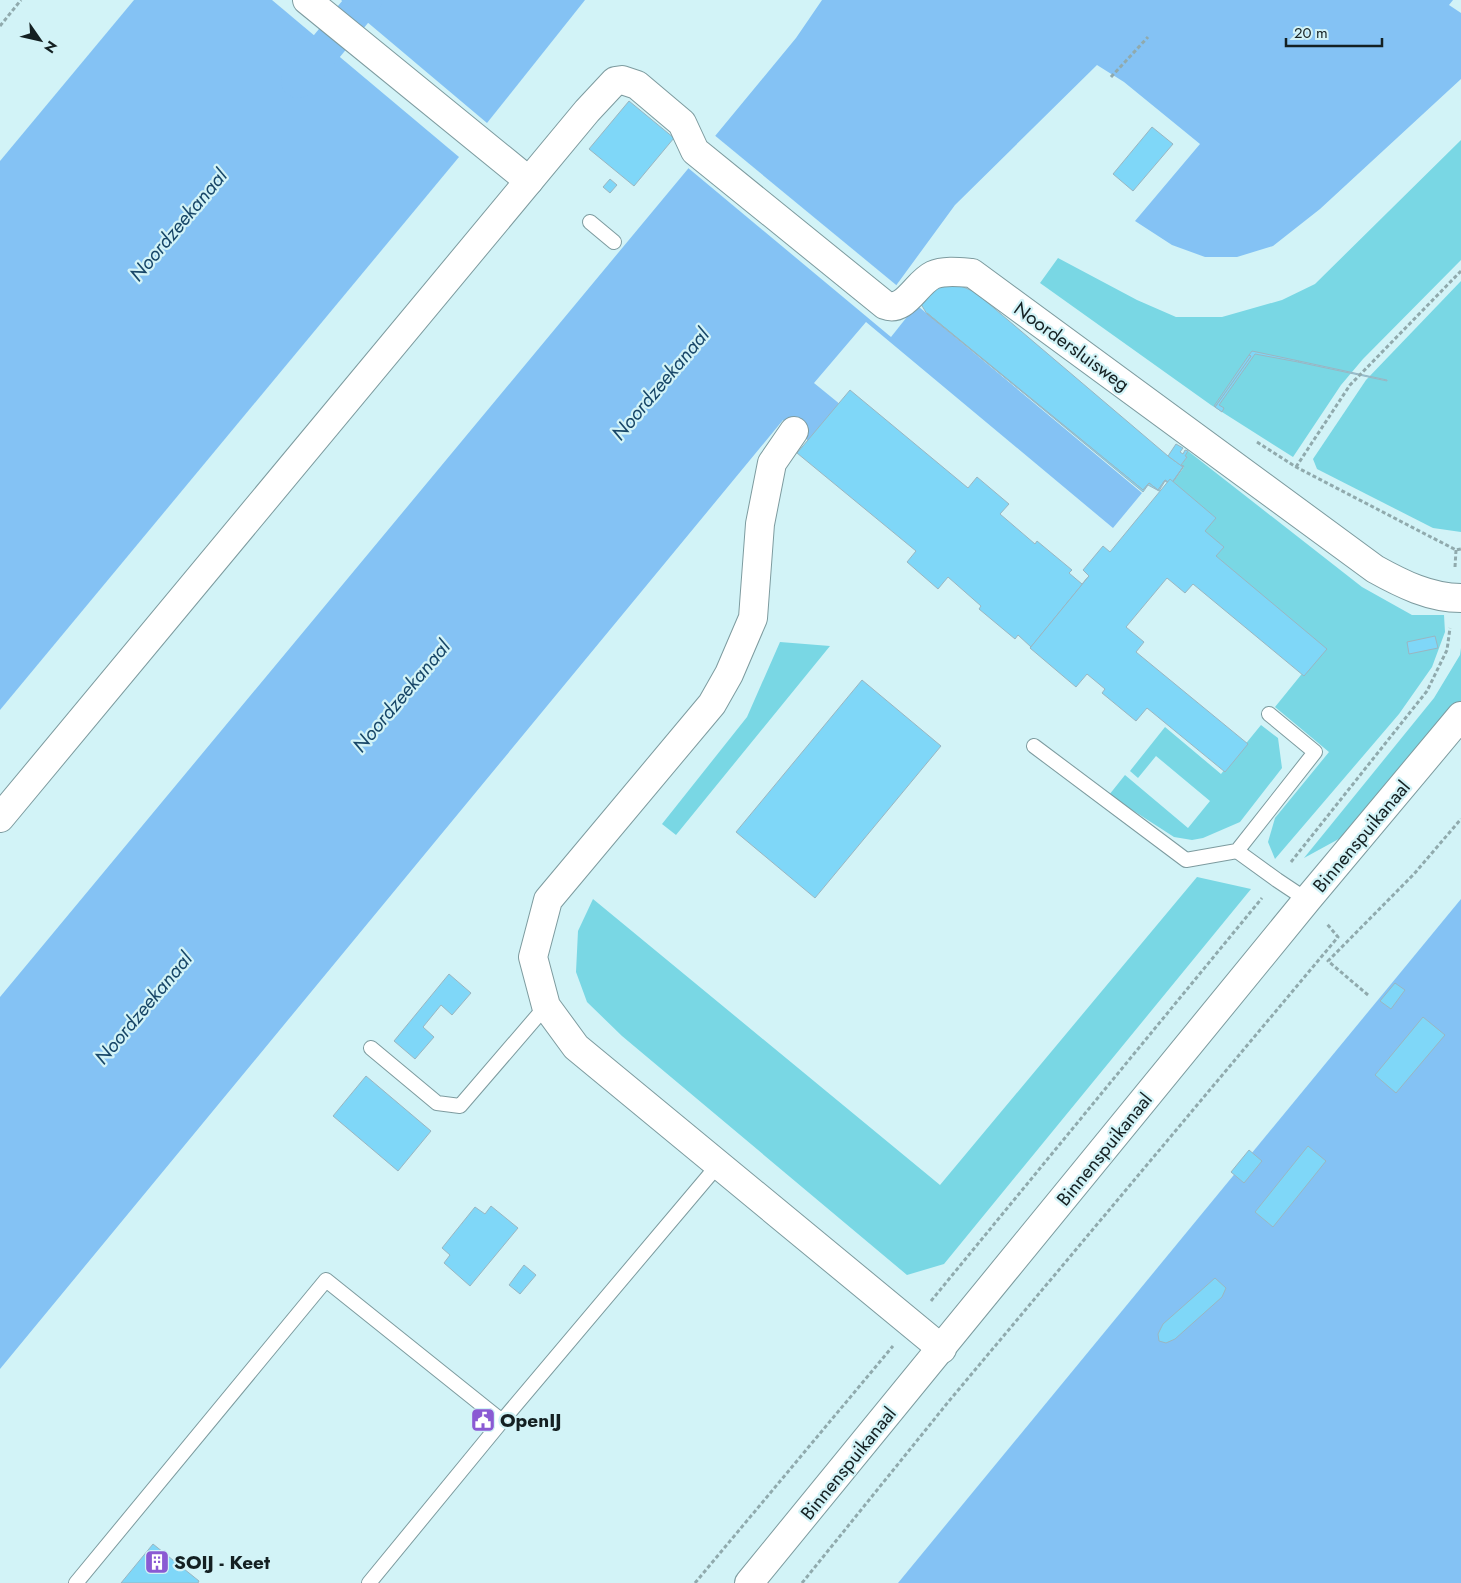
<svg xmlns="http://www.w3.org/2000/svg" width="1461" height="1583" font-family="Jost,sans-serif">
<rect width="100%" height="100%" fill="#d2f3f7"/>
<g fill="#79d7e4">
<polygon points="1461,140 1461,260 1363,359 1341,385 1293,457 1211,405 1040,283 1058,258 1137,300 1176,317 1222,317 1282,300 1315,284"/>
<polygon points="1461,281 1461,532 1433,528 1317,469 1313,459 1366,380"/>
<polygon points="1188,451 1362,587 1412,615 1444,615 1445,632 1432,667 1399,714 1275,859 1268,842 1275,818 1329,752 1275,707 1322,649 1210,557 1202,530 1211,520 1167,483 1171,485 1184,467 1181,465 1187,457 1185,456"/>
<polygon points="780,642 830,646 676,835 662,824 747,717"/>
<polygon points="1461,648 1461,704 1357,829 1304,858 1434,698 1460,655"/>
<polygon points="1261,725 1278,738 1282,768 1240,822 1203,838 1192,840 1174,837 1109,795 1125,775 1188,828 1210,801 1156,756 1138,778 1130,771 1165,727 1221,774"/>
<polygon points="1197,877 1251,889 944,1264 907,1275 622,1036 587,1002 576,972 578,931 593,899 940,1185"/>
</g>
<g fill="#84c2f4">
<polygon points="134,0 272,0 459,157 0,710 0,161"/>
<polygon points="341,0 585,0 487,123"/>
<polygon points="822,0 1453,0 1449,5 1461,13 1461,79 1320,209 1273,246 1237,257 1205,257 1172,245 1135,221 1200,144 1124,82 1097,65 955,205 895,287 1142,493 1113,528 866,322 814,383 841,405 810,442 783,420 0,1369 0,997 687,170 796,38"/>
<polygon points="1461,899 1461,1583 898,1583"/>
</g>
<polygon fill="#d2f3f7" points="713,134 918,303 891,337 687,167"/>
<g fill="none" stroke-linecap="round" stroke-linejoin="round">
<polyline stroke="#84c2f4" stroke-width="34" points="298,81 365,0"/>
</g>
<g fill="#7fd7f8" stroke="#9ab6c1">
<polygon points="629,101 674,138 634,186 589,149"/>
<polygon points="1152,127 1173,144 1133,191 1113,174"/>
<polygon points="610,179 617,185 610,193 603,187"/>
<polygon points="941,284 956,284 975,292 1168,456 1183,467 1171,484 1165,480 1158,490 1149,483 1143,490 927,314 916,296"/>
<polygon points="927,313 1143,490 1149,483 1158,490 1165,480 1171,484 1183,467 1168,456 1176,444 1183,448 1180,452 1183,454 1185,450 1188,451 1185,456 1187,457 1181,465 1184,466 1171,485 1165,481 1159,491 1148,485 1143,492"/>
<polygon points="1252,351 1299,361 1298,362 1255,354 1219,405 1224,408 1222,412 1215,407 1251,356 1249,355"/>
<polygon points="1249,355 1251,356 1215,407 1214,406"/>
<polygon points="1299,361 1387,380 1387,381 1298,362"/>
<polygon points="850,390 968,488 977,477 1009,504 1000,514 1035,544 1037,541 1072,570 1069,573 1082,584 1089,576 1031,647 1018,635 1015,639 979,609 981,606 948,577 938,589 907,562 916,551 797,453"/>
<polygon points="1170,479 1216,518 1205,531 1224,547 1216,556 1327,649 1304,676 1193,584 1185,593 1167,578 1126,627 1144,642 1136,652 1248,744 1225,772 1147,708 1136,721 1102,693 1105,689 1087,674 1076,687 1030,648 1089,576 1083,570 1103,546 1110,552"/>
<polygon points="1435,636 1438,648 1409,654 1407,642"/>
<polygon points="862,680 941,746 815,898 736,832"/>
<polygon points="449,974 471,993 452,1015 441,1005 423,1027 434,1037 415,1059 394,1041"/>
<polygon points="1395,983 1405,990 1391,1009 1380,1001"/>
<polygon points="1423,1017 1445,1035 1396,1093 1375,1075"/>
<polygon points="366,1076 431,1131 398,1171 333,1116"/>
<polygon points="1308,1146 1326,1161 1273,1227 1255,1212"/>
<polygon points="1249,1150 1262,1161 1244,1183 1231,1172"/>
<polygon points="491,1206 518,1228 470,1286 444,1263 450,1255 442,1248 475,1207 485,1214"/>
<polygon points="524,1265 536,1275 520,1294 509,1285"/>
<polygon points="1215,1278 1226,1288 1222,1297 1175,1339 1166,1343 1159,1341 1158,1334 1163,1324"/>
<polygon points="153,1544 199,1581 198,1583 121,1583"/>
</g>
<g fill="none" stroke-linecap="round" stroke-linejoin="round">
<defs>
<g id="lane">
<polyline points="590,222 614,242"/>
<polyline points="1034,746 1186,860 1237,851 1315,752 1269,714"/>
<polyline points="1237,851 1277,880 1307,900"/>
<polyline points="371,1048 437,1103 460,1106 546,1006"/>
<polyline points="76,1583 326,1280 502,1421 718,1165"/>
<polyline points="369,1583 502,1421"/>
</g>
<polyline id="street" points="794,431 772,463 760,524 753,618 729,674 712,704 548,900 533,957 546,1006 576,1047 942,1349"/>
<g id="secondary">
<polyline points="307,0 529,181"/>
<path d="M0 818 587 111 615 81 622 80 637 85 682 123 695 151 885 305C905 313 916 283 933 275 944 270 960 272 972 273L1375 569C1402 584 1430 598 1461 598"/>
<polyline points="749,1583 1307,900 1461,716"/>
</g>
</defs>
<use href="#lane" stroke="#7d9b9f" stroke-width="16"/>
<use href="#street" stroke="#7d9b9f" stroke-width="30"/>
<use href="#secondary" stroke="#7d9b9f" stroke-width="30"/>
<g stroke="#90aaad" stroke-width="3" stroke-dasharray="4 2.5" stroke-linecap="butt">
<polyline points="0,26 21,0"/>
<polyline points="1111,77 1148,37"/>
<polyline points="1257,442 1296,467 1456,550 1461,549"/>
<polyline points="1296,467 1350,385 1461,271"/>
<polyline points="1455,567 1456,550"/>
<polyline points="1291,862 1427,691 1447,650 1450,628"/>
<polyline points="1368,995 1328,961 1414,874 1461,819"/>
<polyline points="931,1301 1262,898"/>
<polyline points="695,1583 893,1346"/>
<polyline points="802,1583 949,1401 1338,937 1327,924"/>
</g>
<use href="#lane" stroke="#fff" stroke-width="14"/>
<use href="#street" stroke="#fff" stroke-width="28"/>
<use href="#secondary" stroke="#fff" stroke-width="28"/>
</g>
<defs>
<symbol id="civic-square" viewBox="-11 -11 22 22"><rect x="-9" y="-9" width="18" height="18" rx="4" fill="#8a5ad3" stroke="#d2f3f7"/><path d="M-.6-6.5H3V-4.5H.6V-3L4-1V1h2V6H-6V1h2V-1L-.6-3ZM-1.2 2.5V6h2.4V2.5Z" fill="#fff"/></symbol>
<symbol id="building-square" viewBox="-11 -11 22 22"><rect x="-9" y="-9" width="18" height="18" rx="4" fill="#8a5ad3" stroke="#d2f3f7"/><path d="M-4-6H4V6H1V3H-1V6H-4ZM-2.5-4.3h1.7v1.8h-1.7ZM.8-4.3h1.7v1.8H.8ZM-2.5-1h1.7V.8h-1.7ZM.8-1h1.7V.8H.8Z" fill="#fff"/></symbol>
</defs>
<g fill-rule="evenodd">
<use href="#civic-square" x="469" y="1406" width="28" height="28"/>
<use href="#building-square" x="143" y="1548" width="28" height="28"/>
</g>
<g text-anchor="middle" stroke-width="4.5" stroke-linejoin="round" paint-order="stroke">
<g font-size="19" fill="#142022" stroke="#d2f3f7">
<text transform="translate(1072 346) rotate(36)" y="7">Noordersluisweg</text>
<text transform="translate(1361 836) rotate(-50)" y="7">Binnenspuikanaal</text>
<text transform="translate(1104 1149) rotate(-51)" y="7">Binnenspuikanaal</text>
<text transform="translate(848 1463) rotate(-51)" y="7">Binnenspuikanaal</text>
</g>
<g font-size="19" font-weight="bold" fill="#142022" stroke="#d2f3f7" text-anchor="start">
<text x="500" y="1427">OpenIJ</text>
<text x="174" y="1569">SOIJ - Keet</text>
</g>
<g font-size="20" font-style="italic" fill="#184768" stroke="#d2f3f7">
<text transform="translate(178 225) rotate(-50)" y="7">Noordzeekanaal</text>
<text transform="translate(660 384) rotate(-50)" y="7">Noordzeekanaal</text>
<text transform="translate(401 696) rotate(-50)" y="7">Noordzeekanaal</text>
<text transform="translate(143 1008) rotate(-50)" y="7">Noordzeekanaal</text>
</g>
</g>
<g transform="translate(40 40) rotate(124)" stroke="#d2f3f7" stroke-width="4" paint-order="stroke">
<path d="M0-4L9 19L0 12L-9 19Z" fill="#142022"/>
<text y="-8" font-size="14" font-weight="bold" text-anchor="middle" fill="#142022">N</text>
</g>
<path d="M1286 38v8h96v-8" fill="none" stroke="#142022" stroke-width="2.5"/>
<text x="1294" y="38" font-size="15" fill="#142022" stroke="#d2f3f7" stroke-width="4" paint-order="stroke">20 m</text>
</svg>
